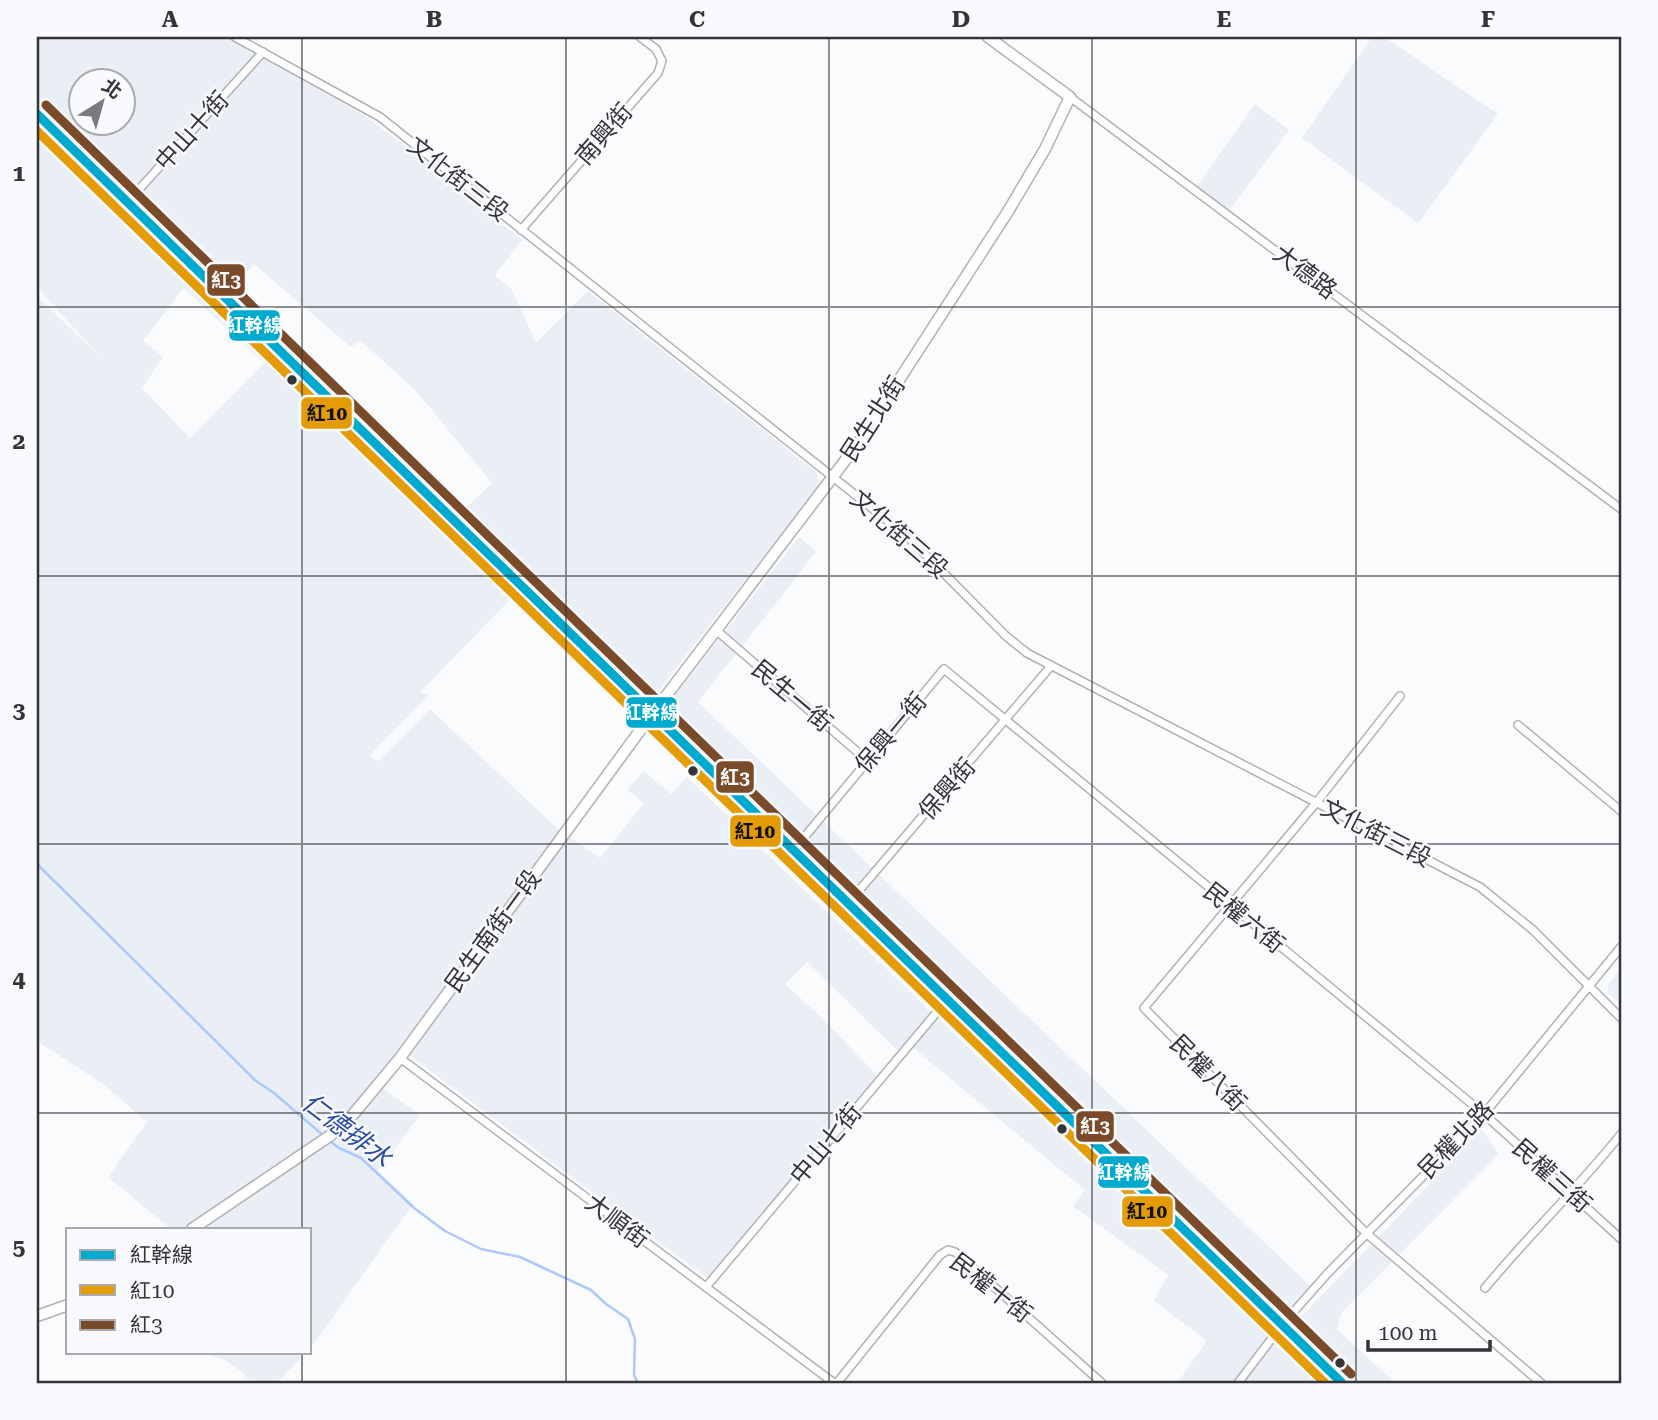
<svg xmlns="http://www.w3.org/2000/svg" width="1658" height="1420" font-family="'Roboto Serif','Noto Sans TC',serif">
<rect width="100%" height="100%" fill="#fafbfc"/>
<g fill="#eaeef5" fill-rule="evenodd">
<path d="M37 37H226L359 112 419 156 522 240 495 275 512 290 536 343 588 291 817 473 820 484 651 700 527 582 420 692 429 695 369 756 378 761 430 709 559 830 600 858 644 803 627 790 643 771 671 794 687 777 1317 1383H1177L1207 1341 1154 1301 1168 1275 1073 1206 1085 1190 912 1047 904 1057 807 962 785 984 821 1017 877 1075 796 1175 707 1278 401 1049 373 1081 420 1115 378 1171 413 1204 310 1349V1229H213L208 1226 171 1229 108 1177 147 1122 103 1084 37 1041V296L101 358 37 287ZM80 80H122V122H80ZM254 264 351 347 360 340 416 391 492 483 457 516 228 290ZM184 288 264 363 190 438 142 388 163 357 143 341Z"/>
<polygon points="1372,37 1384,37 1498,114 1418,223 1302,138"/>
<polygon points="1255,104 1289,130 1228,212 1196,188"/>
<polygon points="799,537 816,552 698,702 1310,1286 1288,1310 1271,1307 669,720 669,703"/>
<polygon points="1621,968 1621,1005 1607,992 1609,984"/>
<polygon points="1482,1130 1499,1154 1342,1312 1337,1329 1395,1383 1353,1383 1298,1331 1300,1318"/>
<polygon points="200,1352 307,1352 276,1383 252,1383 242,1372 223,1359"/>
</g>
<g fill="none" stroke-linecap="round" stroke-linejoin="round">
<g stroke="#aec8fd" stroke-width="2.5">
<polyline points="37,864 256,1081 274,1093 324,1136"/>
<polyline points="330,1141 339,1148 361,1158 414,1208 445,1231 481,1249 520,1257 591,1290 606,1304 628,1319 635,1339 634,1375 638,1383"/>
</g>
<defs>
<g id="minor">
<polyline points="235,37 380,117 907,536 1006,636 1027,653 1480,887 1533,930 1621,1018"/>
<polyline points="1070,97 1621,509"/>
<polyline points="125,205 263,52"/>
<polyline points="521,230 658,73 662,61 656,49 640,37"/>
<polyline points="716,630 868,761"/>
<polyline points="1400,696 1316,803 1144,1008 1366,1233 1541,1383"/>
<polyline points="1518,725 1621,811"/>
<polyline points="792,852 944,669 1484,1114 1621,1239"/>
<polyline points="844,908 1051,666"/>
<polyline points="400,1058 834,1383"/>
<polyline points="706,1287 942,1006"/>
<path d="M1485 1288C1529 1235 1578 1188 1621 1134"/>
<polyline points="837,1383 940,1255 948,1250 955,1252 1102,1383"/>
<polyline points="1238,1383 1282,1325 1327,1274 1484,1114 1621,947"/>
</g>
<g id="tertiary">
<polyline points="192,1229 331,1135 351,1117 400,1058 647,721 857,445 1007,213 1045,149 1070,97 988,37"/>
<polyline points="37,1316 68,1305"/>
</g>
<g id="secondary">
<polyline points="37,114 653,712 928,984 1342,1383"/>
<path d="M37 127C468 545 895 967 1327 1383"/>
</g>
</defs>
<use href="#minor" stroke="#b0b1b3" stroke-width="10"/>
<use href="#tertiary" stroke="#b0b1b3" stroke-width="13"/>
<use href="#secondary" stroke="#b0b1b3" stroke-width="14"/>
<use href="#minor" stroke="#fefeff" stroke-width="7"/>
<use href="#tertiary" stroke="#fefeff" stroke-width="10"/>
<use href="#secondary" stroke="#fefeff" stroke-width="10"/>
<defs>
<path id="bus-1" d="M37 114C472 537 905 962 1342 1383"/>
<path id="bus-2" d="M37 131C466 548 893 968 1325 1383"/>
<path id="bus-3" d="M46 105C481 528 914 953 1351 1374"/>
</defs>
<use href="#bus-1" stroke="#f9fafd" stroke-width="14"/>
<use href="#bus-2" stroke="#f9fafd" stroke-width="14"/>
<use href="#bus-3" stroke="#f9fafd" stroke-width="14"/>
<use href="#bus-1" stroke="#00a9ce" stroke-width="9"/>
<use href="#bus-2" stroke="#e39b06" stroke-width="9"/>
<use href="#bus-3" stroke="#7a4b2a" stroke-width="9"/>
</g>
<path fill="none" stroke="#333539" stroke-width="2" stroke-opacity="0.55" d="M302 37V1229M566 37V1383M829 37V1383M1092 37V1383M1356 37V1383M37 307H1621M37 576H1621M37 844H1621M37 1113H1621M302 1352V1383"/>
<g fill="#333539" stroke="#f9fafd" stroke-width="2.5">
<circle cx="292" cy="380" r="6"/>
<circle cx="693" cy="771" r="6"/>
<circle cx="1062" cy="1129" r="6"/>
<circle cx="1340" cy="1363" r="6"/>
</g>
<g text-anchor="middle" stroke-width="5" stroke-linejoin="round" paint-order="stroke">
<g font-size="24" fill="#333539" stroke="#f9fafd">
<text transform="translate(192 131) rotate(-48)" y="8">中山十街</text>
<text transform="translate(604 134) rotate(-49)" y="8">南興街</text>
<text transform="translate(458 179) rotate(38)" y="8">文化街三段</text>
<text transform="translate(1305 272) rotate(37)" y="8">大德路</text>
<text transform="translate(873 419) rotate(-57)" y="8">民生北街</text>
<text transform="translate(899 534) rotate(41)" y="8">文化街三段</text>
<text transform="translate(792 696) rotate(40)" y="8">民生一街</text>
<text transform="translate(891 733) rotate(-50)" y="8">保興一街</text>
<text transform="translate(947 789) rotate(-49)" y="8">保興街</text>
<text transform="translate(1376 833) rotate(27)" y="8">文化街三段</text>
<text transform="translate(1244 918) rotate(39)" y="8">民權六街</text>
<text transform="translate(493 931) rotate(-54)" y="8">民生南街一段</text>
<text transform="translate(1208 1073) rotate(45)" y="8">民權八街</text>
<text transform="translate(1456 1140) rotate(-46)" y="8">民權北路</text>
<text transform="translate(826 1144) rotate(-50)" y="8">中山七街</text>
<text transform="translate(1552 1176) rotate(42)" y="8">民權三街</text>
<text transform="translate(617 1221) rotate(37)" y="8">大順街</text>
<text transform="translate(991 1288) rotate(38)" y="8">民權十街</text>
</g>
<g font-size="26" font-style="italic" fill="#2a4ca3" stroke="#f9fafd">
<text transform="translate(347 1130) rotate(37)" y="9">仁德排水</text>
</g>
</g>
<g stroke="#f9fafd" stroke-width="2.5">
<rect x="206" y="263" width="40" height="34" rx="7" fill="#7a4b2a"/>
<rect x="228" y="309" width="53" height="33" rx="7" fill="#00a9ce"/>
<rect x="300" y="396" width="53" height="34" rx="7" fill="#e39b06"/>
<rect x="625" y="696" width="53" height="33" rx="7" fill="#00a9ce"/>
<rect x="715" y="760" width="40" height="34" rx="7" fill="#7a4b2a"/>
<rect x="729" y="814" width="53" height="34" rx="7" fill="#e39b06"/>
<rect x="1075" y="1110" width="40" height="33" rx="7" fill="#7a4b2a"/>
<rect x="1097" y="1155" width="53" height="34" rx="7" fill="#00a9ce"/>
<rect x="1121" y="1195" width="53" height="33" rx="7" fill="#e39b06"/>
</g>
<g font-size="19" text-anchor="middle" font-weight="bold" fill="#fff">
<text x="226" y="287">紅3</text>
<text x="254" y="332">紅幹線</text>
<text x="651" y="719">紅幹線</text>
<text x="735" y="784">紅3</text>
<text x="1095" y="1133">紅3</text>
<text x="1124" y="1179">紅幹線</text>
</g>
<g font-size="19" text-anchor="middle" font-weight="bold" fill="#111">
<text x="327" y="420">紅10</text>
<text x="755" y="838">紅10</text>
<text x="1147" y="1218">紅10</text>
</g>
<rect width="1658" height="1420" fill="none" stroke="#f9fafd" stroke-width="77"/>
<rect x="66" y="1228" width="245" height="126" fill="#f9fafd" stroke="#aaabaf" stroke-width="2"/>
<rect x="80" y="1250" width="35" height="10" fill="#00a9ce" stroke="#aaabaf" stroke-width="2"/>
<text x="130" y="1262" font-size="21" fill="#333539">紅幹線</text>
<rect x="80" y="1285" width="35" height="10" fill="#e39b06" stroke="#aaabaf" stroke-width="2"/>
<text x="130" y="1298" font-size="21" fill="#333539">紅10</text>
<rect x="80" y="1320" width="35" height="10" fill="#7a4b2a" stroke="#aaabaf" stroke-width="2"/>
<text x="130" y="1332" font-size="21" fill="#333539">紅3</text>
<g transform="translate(102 102) rotate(37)"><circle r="33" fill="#f9fafd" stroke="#aaabaf" stroke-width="2"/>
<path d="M0-5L12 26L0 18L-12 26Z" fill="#797a7d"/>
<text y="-10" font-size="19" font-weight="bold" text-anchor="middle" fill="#333539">北</text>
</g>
<path d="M1368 1340v10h122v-10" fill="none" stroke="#333539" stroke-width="3.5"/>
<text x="1378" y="1340" font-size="21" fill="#333539" stroke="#f9fafd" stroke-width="5" paint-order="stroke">100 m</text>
<rect x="38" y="38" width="1582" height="1344" fill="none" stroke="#333539" stroke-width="2.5"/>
<g font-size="23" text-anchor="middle" font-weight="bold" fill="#333539">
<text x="170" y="27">A</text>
<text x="434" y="27">B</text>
<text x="697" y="27">C</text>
<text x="961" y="27">D</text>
<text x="1224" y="27">E</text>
<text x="1488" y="27">F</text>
<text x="19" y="181">1</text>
<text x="19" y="449">2</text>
<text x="19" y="718">3</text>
<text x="19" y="987">4</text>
<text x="19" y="1255">5</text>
</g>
</svg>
